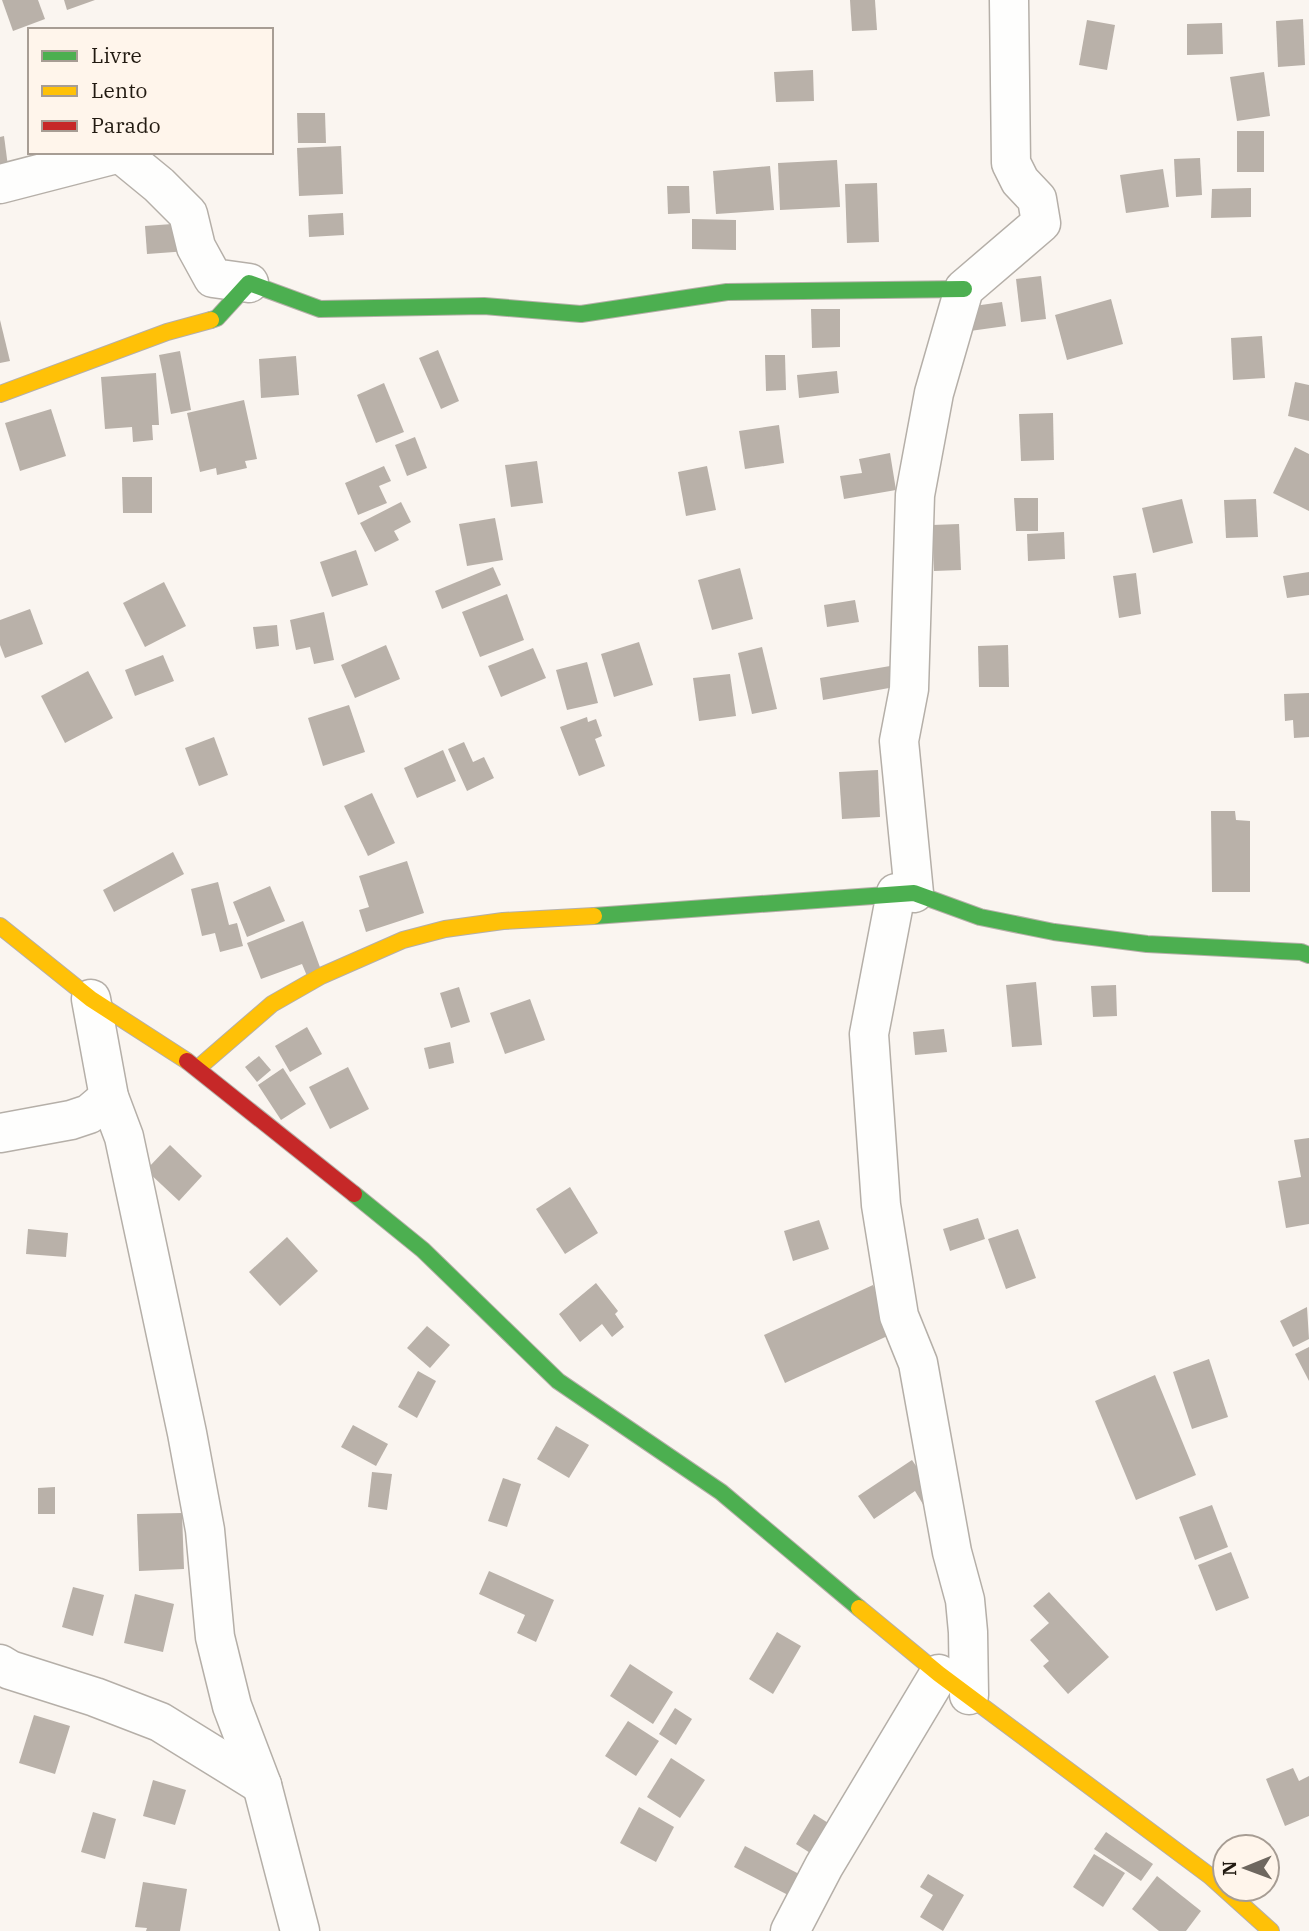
<svg xmlns="http://www.w3.org/2000/svg" width="1309" height="1931" font-family="'IBM Plex Serif',serif">
<rect width="100%" height="100%" fill="#faf5f0"/>
<g fill="#b9b1a9">
<polygon points="2,0 38,0 45,19 13,31"/>
<polygon points="64,0 95,0 67,10"/>
<polygon points="850,0 875,0 877,30 852,31"/>
<polygon points="1303,19 1305,65 1278,67 1276,21"/>
<polygon points="1087,20 1115,25 1107,70 1079,65"/>
<polygon points="1222,23 1223,54 1187,55 1187,24"/>
<polygon points="813,70 814,101 776,102 774,72"/>
<polygon points="1264,72 1270,116 1237,121 1230,77"/>
<polygon points="297,113 325,113 326,143 298,143"/>
<rect x="1237" y="131" width="27" height="41"/>
<polygon points="4,136 9,174 0,175 0,137"/>
<polygon points="341,146 343,194 299,196 297,148"/>
<polygon points="1200,158 1202,195 1176,197 1174,159"/>
<polygon points="837,160 840,207 780,210 778,163"/>
<polygon points="770,166 774,210 716,214 713,171"/>
<polygon points="1163,169 1169,207 1126,213 1120,175"/>
<polygon points="877,183 879,242 847,243 845,184"/>
<polygon points="667,186 689,186 690,213 668,214"/>
<polygon points="1251,188 1251,217 1211,218 1212,189"/>
<polygon points="343,213 344,235 309,237 308,215"/>
<polygon points="692,219 736,220 736,250 692,249"/>
<polygon points="186,223 188,251 147,254 145,226"/>
<polygon points="1041,276 1046,319 1021,322 1016,279"/>
<polygon points="1111,299 1123,344 1067,360 1055,315"/>
<polygon points="1002,302 1006,326 970,331 967,307"/>
<polygon points="811,309 840,309 840,347 812,348"/>
<polygon points="0,320 10,361 0,363"/>
<polygon points="1262,336 1265,378 1233,380 1231,338"/>
<polygon points="438,350 459,401 441,409 419,358"/>
<polygon points="180,351 191,410 171,414 159,355"/>
<polygon points="765,355 785,355 786,390 766,391"/>
<polygon points="296,356 299,395 261,398 259,359"/>
<polygon points="837,371 839,393 799,398 797,375"/>
<polygon points="156,373 159,425 152,425 153,440 133,442 132,427 105,429 101,377"/>
<polygon points="1295,382 1309,385 1309,421 1288,416"/>
<polygon points="384,383 404,432 376,443 357,395"/>
<polygon points="244,400 257,459 245,461 247,468 217,475 216,468 200,472 187,413"/>
<polygon points="51,409 66,456 20,471 5,423"/>
<polygon points="1053,413 1054,460 1021,461 1019,414"/>
<polygon points="779,425 784,463 745,469 739,431"/>
<polygon points="415,437 427,468 407,476 395,445"/>
<polygon points="1295,447 1309,454 1309,511 1273,493"/>
<polygon points="890,453 896,490 844,499 840,476 862,473 859,459"/>
<polygon points="537,461 543,503 511,507 505,465"/>
<polygon points="384,466 391,481 379,486 387,503 358,515 345,483"/>
<polygon points="707,466 716,510 686,516 678,472"/>
<polygon points="122,477 152,477 152,513 123,513"/>
<polygon points="1014,498 1038,498 1038,531 1016,531"/>
<polygon points="1182,499 1193,543 1153,553 1142,508"/>
<polygon points="1256,499 1258,537 1226,538 1224,500"/>
<polygon points="401,502 411,522 394,531 399,540 375,552 360,523"/>
<polygon points="495,518 503,560 467,566 459,524"/>
<polygon points="959,524 961,570 934,571 932,525"/>
<polygon points="1064,532 1065,559 1028,561 1027,534"/>
<polygon points="356,550 368,585 332,597 320,562"/>
<polygon points="493,567 501,585 442,609 435,591"/>
<polygon points="740,568 753,619 712,630 698,580"/>
<polygon points="1309,572 1309,595 1287,598 1283,576"/>
<polygon points="1136,573 1141,614 1119,618 1113,576"/>
<polygon points="164,582 186,626 145,647 123,603"/>
<polygon points="507,594 524,640 480,657 462,612"/>
<polygon points="855,600 859,622 827,627 824,605"/>
<polygon points="30,609 43,644 5,658 0,645 0,620"/>
<polygon points="324,612 334,660 314,664 310,647 296,650 290,620"/>
<polygon points="277,625 279,646 256,649 253,627"/>
<polygon points="639,642 653,685 614,697 601,654"/>
<polygon points="386,645 400,679 355,698 341,665"/>
<polygon points="1008,645 1009,687 979,687 978,646"/>
<polygon points="762,647 777,709 752,714 738,653"/>
<polygon points="533,648 546,678 501,697 488,666"/>
<polygon points="163,655 174,681 135,696 125,670"/>
<polygon points="587,662 598,703 567,710 556,670"/>
<polygon points="896,665 900,686 823,700 820,678"/>
<polygon points="88,671 113,718 65,743 41,696"/>
<polygon points="730,674 736,716 699,721 693,678"/>
<polygon points="1309,693 1309,737 1294,738 1293,720 1285,721 1284,694"/>
<polygon points="349,705 365,752 323,766 308,718"/>
<polygon points="587,717 588,722 596,719 602,736 595,739 605,766 579,776 560,727"/>
<polygon points="214,737 228,775 199,786 185,748"/>
<polygon points="464,742 473,762 484,757 494,778 467,791 448,749"/>
<polygon points="443,750 456,781 417,798 404,768"/>
<polygon points="878,770 880,817 842,819 839,772"/>
<polygon points="372,793 395,843 368,856 344,806"/>
<polygon points="1211,811 1235,811 1236,820 1250,821 1250,892 1212,892"/>
<polygon points="173,852 184,874 114,912 103,890"/>
<polygon points="407,861 424,913 366,932 359,910 369,907 359,876"/>
<polygon points="218,882 229,925 237,923 243,946 220,952 215,933 202,936 191,889"/>
<polygon points="270,886 285,921 247,937 233,902"/>
<polygon points="303,921 321,970 307,976 302,964 261,979 247,943"/>
<polygon points="1036,982 1042,1045 1012,1047 1006,985"/>
<polygon points="1116,985 1117,1016 1093,1017 1091,986"/>
<polygon points="459,987 470,1022 451,1028 440,993"/>
<polygon points="530,999 545,1040 505,1054 490,1013"/>
<polygon points="307,1027 322,1054 290,1072 275,1046"/>
<polygon points="944,1029 947,1052 915,1055 913,1032"/>
<polygon points="450,1042 454,1063 429,1069 424,1048"/>
<polygon points="259,1056 271,1070 257,1082 245,1067"/>
<polygon points="348,1067 369,1109 330,1129 309,1087"/>
<polygon points="283,1068 306,1104 281,1120 258,1085"/>
<polygon points="1309,1138 1309,1224 1286,1228 1278,1181 1301,1177 1294,1140"/>
<polygon points="170,1145 202,1176 179,1201 146,1170"/>
<polygon points="570,1187 598,1233 565,1254 536,1209"/>
<polygon points="978,1218 985,1239 950,1251 943,1229"/>
<polygon points="819,1220 829,1249 793,1261 784,1231"/>
<polygon points="28,1229 68,1233 66,1257 26,1254"/>
<polygon points="1018,1229 1036,1278 1006,1289 988,1239"/>
<polygon points="287,1237 318,1271 280,1306 249,1272"/>
<polygon points="596,1283 618,1311 615,1314 624,1327 612,1337 602,1324 580,1342 559,1314"/>
<polygon points="873,1285 894,1333 785,1383 764,1335"/>
<polygon points="1307,1307 1309,1339 1293,1347 1280,1321"/>
<polygon points="427,1326 450,1345 430,1368 407,1348"/>
<polygon points="1309,1347 1309,1381 1295,1354"/>
<polygon points="1209,1359 1228,1417 1192,1429 1173,1372"/>
<polygon points="418,1371 436,1381 417,1418 398,1407"/>
<polygon points="1155,1375 1196,1475 1136,1500 1095,1401"/>
<polygon points="353,1425 388,1444 376,1466 341,1447"/>
<polygon points="556,1426 589,1445 569,1478 537,1459"/>
<polygon points="912,1460 937,1497 924,1506 915,1491 874,1519 858,1496"/>
<polygon points="372,1472 392,1474 387,1510 368,1507"/>
<polygon points="503,1478 521,1484 507,1527 488,1521"/>
<polygon points="55,1487 55,1514 38,1514 38,1488"/>
<polygon points="1212,1505 1228,1547 1195,1560 1179,1517"/>
<polygon points="182,1513 184,1569 139,1571 137,1514"/>
<polygon points="1231,1552 1249,1598 1216,1611 1198,1565"/>
<polygon points="489,1571 554,1600 536,1642 517,1633 525,1615 479,1594"/>
<polygon points="73,1587 104,1595 93,1636 62,1627"/>
<polygon points="1049,1592 1109,1657 1068,1694 1043,1666 1049,1661 1030,1640 1049,1623 1033,1606"/>
<polygon points="135,1594 174,1604 163,1652 124,1643"/>
<polygon points="777,1632 801,1646 773,1694 749,1679"/>
<polygon points="630,1664 673,1692 653,1724 610,1696"/>
<polygon points="675,1708 692,1719 676,1745 659,1734"/>
<polygon points="34,1715 70,1726 55,1774 19,1763"/>
<polygon points="628,1721 659,1741 636,1776 605,1756"/>
<polygon points="671,1758 705,1780 680,1818 647,1797"/>
<polygon points="1293,1768 1299,1781 1309,1776 1309,1816 1285,1826 1266,1779"/>
<polygon points="153,1780 186,1790 175,1825 143,1816"/>
<polygon points="639,1807 674,1827 656,1862 620,1843"/>
<polygon points="93,1812 116,1819 105,1859 81,1852"/>
<polygon points="814,1814 833,1826 815,1856 796,1844"/>
<polygon points="1106,1832 1153,1864 1141,1881 1094,1849"/>
<polygon points="745,1846 801,1875 790,1896 734,1867"/>
<polygon points="1094,1854 1125,1873 1103,1907 1073,1887"/>
<polygon points="928,1874 964,1895 943,1931 920,1917 933,1895 920,1887"/>
<polygon points="1157,1876 1201,1911 1186,1931 1159,1931 1132,1909"/>
<polygon points="143,1882 187,1889 180,1931 146,1931 147,1928 135,1927"/>
</g>
<g fill="none" stroke-linecap="round" stroke-linejoin="round">
<defs>
<g id="street">
<polyline points="0,184 120,153 159,185 188,214 196,247 213,278 249,283"/>
<polyline points="896,893 869,1034 881,1205 899,1316 918,1363 952,1552 965,1600 968,1632 969,1695"/>
<polyline points="914,893 899,741 909,689 915,495 934,393 964,289 1041,223 1037,199 1020,181 1011,163 1009,0"/>
<polyline points="91,999 109,1097 124,1137 187,1433 205,1530 215,1637 232,1706 262,1785 300,1931"/>
<polyline points="0,1133 71,1120 89,1114 109,1097"/>
<polyline points="0,1664 10,1670 95,1697 160,1722 262,1785"/>
<polyline points="790,1931 824,1866 939,1674"/>
</g>
<g id="fast">
<polyline points="211,320 217,318 249,283 320,309 484,306 581,314 727,292 964,289"/>
<polyline points="594,916 914,893 980,917 1054,932 1147,944 1301,952 1309,955"/>
<polyline points="354,1194 423,1250 558,1381 721,1492 859,1608"/>
</g>
<g id="slow">
<polyline points="0,394 167,332 211,320"/>
<polyline points="0,926 91,999 187,1061"/>
<polyline points="198,1068 272,1004 321,976 403,940 445,929 503,921 594,916"/>
<polyline points="859,1608 939,1674 1210,1876 1271,1931"/>
</g>
<polyline id="jam" points="187,1061 354,1194"/>
</defs>
<use href="#street" stroke="#b5afa8" stroke-width="41"/>
<use href="#fast" stroke="#b5afa8" stroke-width="18"/>
<use href="#slow" stroke="#b5afa8" stroke-width="18"/>
<use href="#jam" stroke="#b5afa8" stroke-width="18"/>
<use href="#street" stroke="#fefefd" stroke-width="38"/>
<use href="#fast" stroke="#4caf50" stroke-width="16"/>
<use href="#slow" stroke="#ffc107" stroke-width="16"/>
<use href="#jam" stroke="#c62828" stroke-width="16"/>
</g>
<rect x="28" y="28" width="245" height="126" fill="#fff5eb" stroke="#a79d94" stroke-width="2"/>
<rect x="42" y="51" width="35" height="10" fill="#4caf50" stroke="#a79d94" stroke-width="2"/>
<text x="91" y="63" font-size="21" fill="#221a11">Livre</text>
<rect x="42" y="86" width="35" height="10" fill="#ffc107" stroke="#a79d94" stroke-width="2"/>
<text x="91" y="98" font-size="21" fill="#221a11">Lento</text>
<rect x="42" y="121" width="35" height="10" fill="#c62828" stroke="#a79d94" stroke-width="2"/>
<text x="91" y="133" font-size="21" fill="#221a11">Parado</text>
<g transform="translate(1246 1868) rotate(269)"><circle r="33" fill="#fff5eb" stroke="#a79d94" stroke-width="2"/>
<path d="M0-5L12 26L0 18L-12 26Z" fill="#6e675f"/>
<text y="-10" font-size="19" font-weight="bold" text-anchor="middle" fill="#221a11">N</text>
</g>
</svg>
